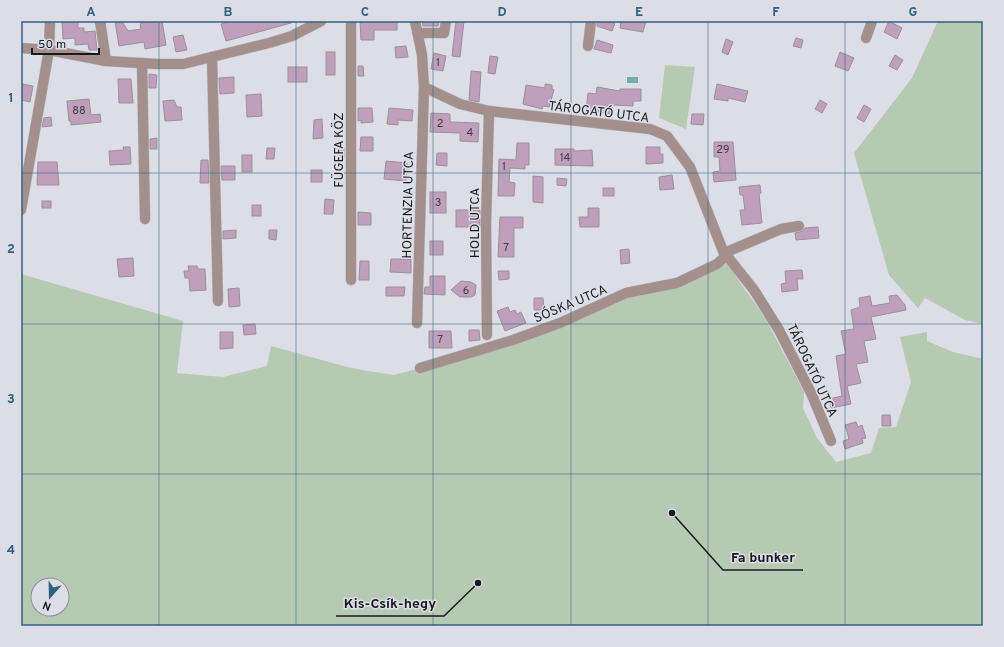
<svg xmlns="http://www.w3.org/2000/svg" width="1004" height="647" font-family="Overpass,sans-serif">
<rect width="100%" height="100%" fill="#dcdde7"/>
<g fill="#b6c9b2" fill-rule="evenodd">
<polygon points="938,21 983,21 983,324 965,320 925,298 918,308 889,275 854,153 912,78"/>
<polygon points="665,65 695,67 686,129 659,118"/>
<path d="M727 264 765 318 804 392 803 408 817 438 836 462 871 453 879 428 896 427 911 382 900 337 927 332V341L953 352 983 359V626H21V274L183 321 177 373 223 377 267 366 271 346 347 367 368 371 394 375 420 368 635 293 670 288ZM38 585H62V609H38Z"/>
</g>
<rect fill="#77aaac" x="627" y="77" width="11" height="6"/>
<g fill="#bf9fbb" stroke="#999198">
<polygon points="62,21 78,21 78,28 84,28 84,32 95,31 97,50 89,50 88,44 75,45 75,38 63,39"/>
<polygon points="115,21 123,23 128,31 141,29 140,25 142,21 162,21 166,45 145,49 144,42 119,46"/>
<polygon points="232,21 290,21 291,23 226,41 221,24"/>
<polygon points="360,21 397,21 397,30 374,30 374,40 361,40"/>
<polygon points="422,21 439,21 438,26 423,26"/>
<polygon points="456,21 464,21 460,57 452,56"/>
<polygon points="597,21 615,23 612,31 597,26"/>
<polygon points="621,21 646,21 643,32 620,28"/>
<polygon points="889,21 902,28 897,39 884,32"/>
<polygon points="183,35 187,50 176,52 173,37"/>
<polygon points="796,38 803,40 801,48 793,46"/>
<polygon points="726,39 733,42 728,55 722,52"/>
<polygon points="597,40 613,45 611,53 594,49"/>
<polygon points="406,46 408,57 396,58 395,47"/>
<rect x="326" y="52" width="9" height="23"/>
<polygon points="840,52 854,58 848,71 835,66"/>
<polygon points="434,53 446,56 443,71 431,69"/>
<polygon points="895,55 903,60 897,70 889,66"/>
<polygon points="490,56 498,57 495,74 488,73"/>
<polygon points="358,66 363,66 364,76 358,76"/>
<rect x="288" y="67" width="19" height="15"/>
<polygon points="471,71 481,72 479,102 469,100"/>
<polygon points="149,74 157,75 156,88 149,88"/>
<polygon points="234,77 234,93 220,94 219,78"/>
<polygon points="118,79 131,79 133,103 119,103"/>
<polygon points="22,84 33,86 30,102 21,100"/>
<polygon points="545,84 552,85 552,89 554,90 549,107 543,106 542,109 523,104 526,85 545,88"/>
<polygon points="717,84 748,91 745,102 728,98 728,101 714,99"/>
<polygon points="597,87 620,91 620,89 641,89 641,101 633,101 633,106 613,105 612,114 586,110 588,93 596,94"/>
<polygon points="261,94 262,116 247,117 246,95"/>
<polygon points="89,99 91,115 100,114 101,122 71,125 71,121 69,121 67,101"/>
<polygon points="174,100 177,107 181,107 182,120 165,121 163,101"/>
<polygon points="820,100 827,104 822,113 815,109"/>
<polygon points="864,105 871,109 864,122 857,118"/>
<polygon points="358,108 372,108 373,122 361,123 361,120 358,121"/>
<polygon points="389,108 413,110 412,121 398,120 398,125 387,124"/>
<polygon points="431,113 450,114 450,122 479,123 478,142 460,141 460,133 430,132"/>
<polygon points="692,114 704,114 703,125 691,124"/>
<polygon points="51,117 52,126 42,127 44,118"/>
<polygon points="322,119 323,138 313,139 314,120"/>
<polygon points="361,137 373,137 373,151 360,151"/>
<polygon points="157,138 157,149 150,149 150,139"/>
<polygon points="714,142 733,142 736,180 714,182 713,172 720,171 719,157 714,157"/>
<polygon points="517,143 529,143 529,165 525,165 525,169 510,168 509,182 515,183 514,196 498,196 499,159 516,160"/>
<polygon points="123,147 130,147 131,164 110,165 109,151 124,150"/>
<polygon points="646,147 660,147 660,154 663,154 663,163 646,164"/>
<polygon points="267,148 275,148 274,159 266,159"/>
<polygon points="339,148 344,148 344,159 340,159"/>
<polygon points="555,149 574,149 574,151 592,150 593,166 555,165"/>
<polygon points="437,153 447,153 447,166 436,165"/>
<rect x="242" y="155" width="10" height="17"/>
<polygon points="201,160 208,160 209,183 200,183"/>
<polygon points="386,161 407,163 406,181 384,179"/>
<polygon points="38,162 57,162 59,185 37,185"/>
<polygon points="221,166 235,166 235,180 222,180"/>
<rect x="311" y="170" width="11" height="12"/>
<polygon points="672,175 674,189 660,190 659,177"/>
<polygon points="533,176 543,177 543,203 533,202"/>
<polygon points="557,178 567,179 566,186 557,185"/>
<polygon points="760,185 761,193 759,194 762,223 742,225 740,210 745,210 743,195 740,195 739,187"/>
<rect x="603" y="188" width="11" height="8"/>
<rect x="430" y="192" width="16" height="21"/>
<polygon points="325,199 334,200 333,214 324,214"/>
<rect x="42" y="201" width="9" height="7"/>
<rect x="252" y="205" width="9" height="11"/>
<polygon points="588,208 599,208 599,227 580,227 579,217 588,217"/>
<rect x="456" y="210" width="24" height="17"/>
<polygon points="358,212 371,213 371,225 358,225"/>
<polygon points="500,217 523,217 523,228 514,228 514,257 498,257"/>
<polygon points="818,227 819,238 796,240 795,233 803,231 805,228"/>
<polygon points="236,230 236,238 223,239 223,231"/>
<polygon points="269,230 277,230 276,240 269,239"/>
<rect x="430" y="241" width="13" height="14"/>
<polygon points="629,249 630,263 621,264 620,250"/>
<polygon points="133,258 134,276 119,277 117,259"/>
<polygon points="391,259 411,259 411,273 390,272"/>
<polygon points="360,261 369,261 369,280 359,280"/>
<polygon points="188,266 197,266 198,269 205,269 206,290 190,291 189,278 185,278 184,271 189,271"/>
<polygon points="802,270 803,279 797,279 798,290 782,292 781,284 786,283 785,271"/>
<polygon points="498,271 509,271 509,279 499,280"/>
<polygon points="430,276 445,276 445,295 424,294 425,287 430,287"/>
<polygon points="461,281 471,282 476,285 475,295 471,297 460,297 451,290"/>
<polygon points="386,287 405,287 404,296 386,296"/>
<polygon points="239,288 240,306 229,307 228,289"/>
<polygon points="897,295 905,305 906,310 871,317 876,339 864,341 868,362 856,364 861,383 847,386 851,404 831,408 829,399 842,396 836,356 846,354 841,331 854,329 851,310 860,307 859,298 870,296 872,306 890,303 889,296"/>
<polygon points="534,298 543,298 544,310 534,310"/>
<polygon points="508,307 510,312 515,310 517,314 521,312 526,323 505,331 497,311"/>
<polygon points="255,324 256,334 244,335 243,325"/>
<polygon points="469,330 479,330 480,340 469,341"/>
<polygon points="429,331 451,331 452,348 429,348"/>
<polygon points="220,332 233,332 233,348 220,349"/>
<polygon points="882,415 890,415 891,426 882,426"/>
<polygon points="856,422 858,427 862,425 866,438 862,439 863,443 845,449 843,441 849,439 845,425"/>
</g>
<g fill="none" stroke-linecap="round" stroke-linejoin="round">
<defs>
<g id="minor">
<polyline points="100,21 106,61"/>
<polyline points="415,21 422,55 424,87 417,323"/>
<polyline points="418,33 444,33 446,21"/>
<polyline points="866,38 872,21"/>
<polyline points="588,46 591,21"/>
<polyline points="21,48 49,50 106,61 157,64 183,64 269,43 292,36 321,21"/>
<polyline points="212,57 218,301"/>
<polyline points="142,63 145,219"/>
<polyline points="424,87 460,104 489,111 650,129 667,136 690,167 723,251 754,290 779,330 812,395 831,441"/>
<polyline points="21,210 49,50 50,21"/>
<polyline points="724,253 781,229 799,226"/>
<polyline points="351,280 351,21"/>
<polyline points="487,335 486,224 489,111"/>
<polyline points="420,368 513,340 560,323 626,293 677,283 717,264 726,256"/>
</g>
</defs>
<use href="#minor" stroke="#b9bac3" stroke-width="11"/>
<use href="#minor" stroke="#a38f8b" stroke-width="10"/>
</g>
<path fill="none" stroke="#30627f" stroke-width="1" stroke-opacity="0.55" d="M159 21V626M296 21V626M433 21V626M571 21V626M708 21V626M845 21V626M21 173H983M21 324H983M21 474H983"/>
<g text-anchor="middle" stroke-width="3" stroke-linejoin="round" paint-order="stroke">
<g font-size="11" fill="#433b45">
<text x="438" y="66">1</text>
<text x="79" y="114">88</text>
<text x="440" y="127">2</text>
<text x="470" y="136">4</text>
<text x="723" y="153">29</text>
<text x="565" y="161">14</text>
<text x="504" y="170">1</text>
<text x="438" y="206">3</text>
<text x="506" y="251">7</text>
<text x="466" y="294">6</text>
<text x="440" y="343">7</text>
</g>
<g font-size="13" fill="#1a1a1e" stroke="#dcdde7">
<text transform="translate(599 111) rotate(7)" y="5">TÁROGATÓ UTCA</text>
<text transform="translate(338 150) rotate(-90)" y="5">FÜGEFA KÖZ</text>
<text transform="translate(407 205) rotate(-89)" y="5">HORTENZIA UTCA</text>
<text transform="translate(474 223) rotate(-90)" y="5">HOLD UTCA</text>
<text transform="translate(570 303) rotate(-23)" y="5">SÓSKA UTCA</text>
<text transform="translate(813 370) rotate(65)" y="5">TÁROGATÓ UTCA</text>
</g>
</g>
<path fill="none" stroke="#1a1a1e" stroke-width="1.5" d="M672 513L723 570H803M478 583L444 616H336"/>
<g fill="#1a1a1e" stroke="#dcdde7" stroke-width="1.5">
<circle cx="672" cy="513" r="4"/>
<circle cx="478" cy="583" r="4"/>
</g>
<g font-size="14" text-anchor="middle" font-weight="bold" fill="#1a1a1e" stroke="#dcdde7" stroke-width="3" stroke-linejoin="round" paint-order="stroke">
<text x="763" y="562">Fa bunker</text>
<text x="390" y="608">Kis-Csík-hegy</text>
</g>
<rect width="1004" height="647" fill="none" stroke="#dcdde7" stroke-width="44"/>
<g transform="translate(50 597) rotate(200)"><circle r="19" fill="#dcdde7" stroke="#8e8f97"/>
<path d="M0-3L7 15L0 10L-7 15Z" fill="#30627f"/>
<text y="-6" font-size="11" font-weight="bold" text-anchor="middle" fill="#1a1a1e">N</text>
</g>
<path d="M32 48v6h67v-6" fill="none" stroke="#1a1a1e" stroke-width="2"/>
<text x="38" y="48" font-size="12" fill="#1a1a1e" stroke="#dcdde7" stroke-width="3" paint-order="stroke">50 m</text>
<rect x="22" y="22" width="960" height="603" fill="none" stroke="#30627f" stroke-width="1.5"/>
<g font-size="13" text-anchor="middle" font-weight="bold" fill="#30627f">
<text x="91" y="16">A</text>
<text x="228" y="16">B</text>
<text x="365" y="16">C</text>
<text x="502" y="16">D</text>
<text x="639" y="16">E</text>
<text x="776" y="16">F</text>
<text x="913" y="16">G</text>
<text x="11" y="102">1</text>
<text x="11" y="253">2</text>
<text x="11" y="403">3</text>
<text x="11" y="554">4</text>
</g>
</svg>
